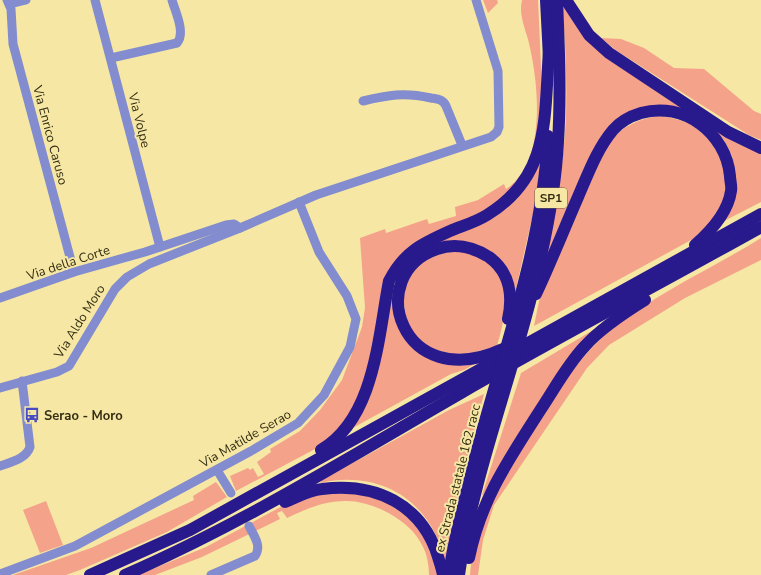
<svg xmlns="http://www.w3.org/2000/svg" width="761" height="575" font-family="'Nunito Sans',sans-serif">
<rect width="100%" height="100%" fill="#f6e7a5"/>
<g fill="#f4a28a">
<polygon points="483,0 497,0 498,3 488,13"/>
<path d="M522 0H538L542 90 539 137 518 183 489 209 400 259 368 375 355 409 331 438 315 449 236 491 230 476 248 468 250 470 253 468 258 477 264 474 257 462 271 452 270 449 300 431 320 410 342 380 362 327 365 308 360 238 385 229 386 233 427 219 429 224 456 216 455 207 478 200 504 184 506 189C546 163 539 88 530 48 527 31 518 17 522 0Z"/>
<path d="M562 0 595 43 761 150V202L722 222 735 171 732 156 724 140 714 128 674 109 613 126 544 266C551 229 559 192 563 155 569 103 566 52 562 0Z"/>
<polygon points="601,38 621,39 644,48 674,68 704,69 754,111 761,114 761,140 749,135 617,51"/>
<path d="M664 116 690 123 717 146 727 180 723 207 702 234 534 326 541 292 604 150C618 128 638 117 664 116Z"/>
<polygon points="540,164 536,201 515,293 500,263 440,245 397,290 415,348 480,361 464,370 451,374 349,430 396,281 423,247 486,220"/>
<path d="M761 238V260L685 298 609 345 587 368 494 505 483 540 478 575H470C474 517 509 469 539 422 563 385 581 353 616 326 660 291 713 268 761 238Z"/>
<path d="M460 250C468 253 483 255 489 261 513 284 505 318 497 346L460 356 425 347 406 323 403 292 413 271 430 256Z"/>
<polygon points="600,326 483,495 482,495 521,373"/>
<path d="M484 394 459 488 445 563C433 502 381 469 320 483L322 480 449 410Z"/>
<polygon points="216,482 227,497 167,532 80,570 66,575 13,575 91,548 194,500 193,496"/>
<path d="M327 490 380 495 419 525 439 575H429C429 565 427 554 422 545 411 521 372 500 345 501 324 501 306 509 287 518L282 511 277 513 280 519 202 557 155 575H138L206 547 288 503Z"/>
<polygon points="46,501 63,545 40,553 23,510"/>
</g>
<g fill="none" stroke-linecap="round" stroke-linejoin="round">
<g stroke="#828cce" stroke-width="9">
<polyline points="7,0 11,9 13,44 74,272"/>
<polyline points="95,0 160,247"/>
<polyline points="10,4 26,0"/>
<path d="M111 58 177 43C186 33 175 11 172 0"/>
<path d="M363 101C388 95 404 92 431 98 437 99 443 99 446 106L462 145"/>
<polyline points="0,298 74,272 145,252 226,225 234,224 240,228"/>
<polyline points="0,388 57,372 69,366 115,289 127,277 149,264 240,228 316,195 491,137 497,132 499,127 498,71 476,0"/>
<path d="M0 466C11 462 26 459 30 447L22 381"/>
<polyline points="217,470 231,493"/>
<polyline points="0,574 75,546 251,451 298,423 324,395 350,347 356,319 347,296 319,252 299,202"/>
<path d="M211 575 255 556C262 546 254 536 249 526"/>
</g>
<g stroke="#28198d" stroke-width="12">
<polyline points="546,0 549,58"/>
<polyline points="566,0 589,35 609,53 728,132 761,148"/>
<path d="M536 294C551 262 564 229 578 197 588 174 597 149 613 130 620 122 631 116 641 113 684 101 726 133 730 176 730 181 732 186 731 191 728 213 711 231 695 245"/>
<path d="M503 349C400 396 363 274 437 249 455 243 473 247 489 257 510 272 513 296 508 319"/>
<path d="M321 450C375 418 378 337 389 281 404 252 421 244 450 231 462 226 476 222 487 215 551 176 544 117 549 51"/>
<path d="M285 502C297 497 309 490 322 489 375 482 422 504 438 557 440 563 442 569 443 575"/>
<path d="M469 558C481 499 509 459 541 409 555 388 567 365 585 346 601 328 624 313 645 300"/>
<polyline points="90,575 190,530 761,214"/>
<path d="M125 575C242 524 350 457 461 393 560 336 661 283 761 227"/>
<path d="M449 575C453 542 462 510 470 477 498 364 542 254 548 136"/>
<path d="M459 575C471 488 502 405 525 320 540 266 555 199 558 142 561 95 559 47 557 0"/>
</g>
</g>
<defs>
<symbol id="bus-bare" viewBox="-9 -9 18 18"><path d="M-5-6H5V4H4V6H2V4H-2V6H-4V4H-5ZM-3.5-4V0h7V-4ZM-3.5 1.2v1.5H-2V1.2ZM2 1.2v1.5H3.5V1.2Z" fill="#494bc1" stroke="#f6e7a5" stroke-width="2.5" paint-order="stroke"/></symbol>
</defs>
<g fill-rule="evenodd">
<use href="#bus-bare" x="21" y="404" width="22" height="22"/>
</g>
<g text-anchor="middle" stroke-width="4" stroke-linejoin="round" paint-order="stroke">
<rect fill="#f6e7a5" stroke="#6e653e" stroke-width="1" x="535" y="188" width="32" height="20" rx="3"/>
<g font-size="12" font-weight="bold" fill="#332d12">
<text x="551" y="202">SP1</text>
</g>
<g font-size="13" fill="#332d12" stroke="#f6e7a5">
<text transform="translate(140 120) rotate(76)" y="5">Via Volpe</text>
<text transform="translate(51 135) rotate(75)" y="5">Via Enrico Caruso</text>
<text transform="translate(68 262) rotate(-18)" y="5">Via della Corte</text>
<text transform="translate(79 321) rotate(-58)" y="5">Via Aldo Moro</text>
<text transform="translate(245 438) rotate(-30)" y="5">Via Matilde Serao</text>
<text transform="translate(457 478) rotate(-76)" y="5">ex Strada statale 162 racc</text>
</g>
<g font-size="13" font-weight="bold" fill="#332d12" stroke="#f6e7a5" text-anchor="start">
<text x="44" y="420">Serao - Moro</text>
</g>
</g>
</svg>
